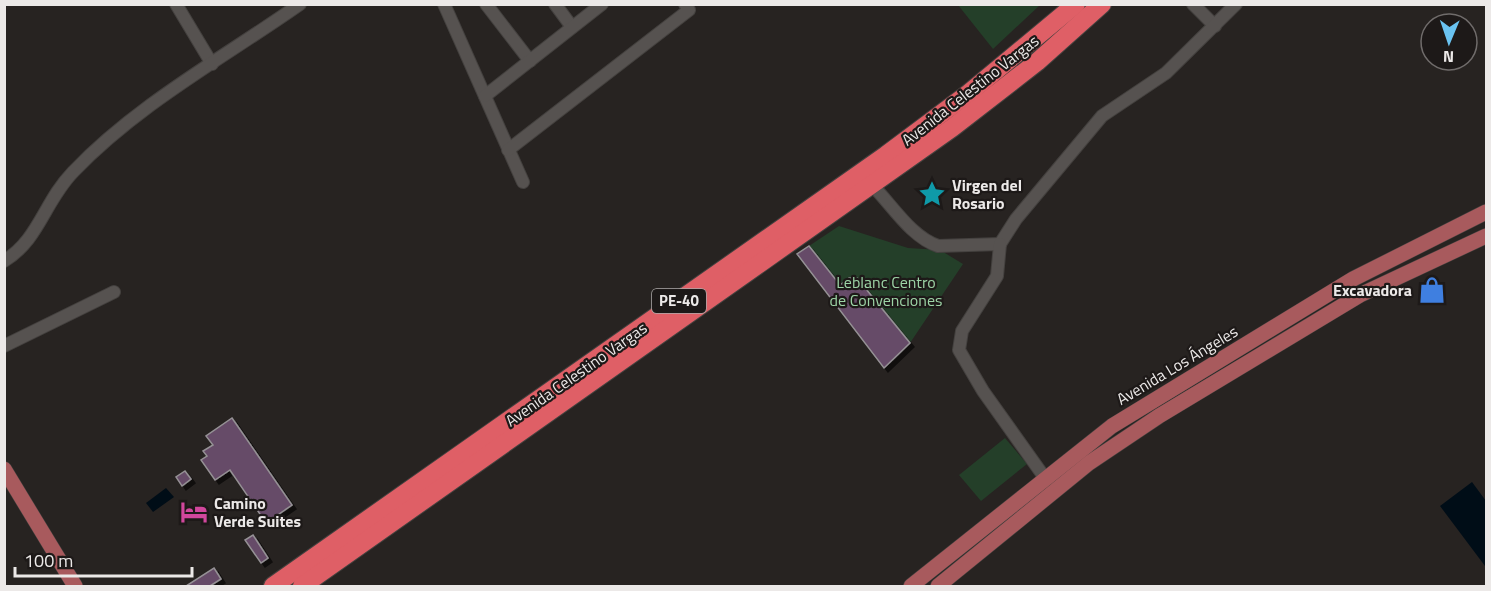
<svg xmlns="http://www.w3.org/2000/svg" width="1491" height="591" font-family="'Titillium Web',sans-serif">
<defs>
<filter id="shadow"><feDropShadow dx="4" dy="4" stdDeviation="0" flood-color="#0009"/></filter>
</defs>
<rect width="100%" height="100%" fill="#272321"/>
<g fill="#243f29">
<polygon points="958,5 1040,5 993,49"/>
<polygon points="839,226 908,248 940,250 963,264 910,343 884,368 797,254"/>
<polygon points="1005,438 1027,464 981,501 959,475"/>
</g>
<g fill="#000d17">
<polygon points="1472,482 1486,501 1485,566 1440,506"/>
<polygon points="166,488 174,497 153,512 146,503"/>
</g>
<g fill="#664b67" stroke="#959195" stroke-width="1.5" filter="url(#shadow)">
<polygon points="809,246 840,285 849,278 857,278 910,343 884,368 797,254"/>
<polygon points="232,418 292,505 266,523 230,470 215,480 201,460 207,456 203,451 213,445 206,436"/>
<polygon points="185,471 191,479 182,486 176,477"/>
<polygon points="253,535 268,558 261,563 245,540"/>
<polygon points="214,568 221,579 210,586 186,586"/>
</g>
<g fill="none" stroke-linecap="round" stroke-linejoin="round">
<defs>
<g id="minor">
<polyline points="176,4 212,64"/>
<polyline points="444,4 523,182"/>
<polyline points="486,4 530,61"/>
<polyline points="555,4 572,27"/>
<polyline points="1193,4 1215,26"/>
<polyline points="485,96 602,4"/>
<polyline points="508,150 689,10 685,4"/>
<path d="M872 185C892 205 911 237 938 246L1000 244"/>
<polyline points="1000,244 1016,219 1102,116 1166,73 1236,4"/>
<polyline points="1000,244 997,276 962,331 959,350 983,391 1045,478"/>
<path d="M4 261C39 240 44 202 73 172 138 104 223 58 300 4"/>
<polyline points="4,346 114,292"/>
</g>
<g id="major">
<polyline points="4,469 75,586"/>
<polyline points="911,586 1112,426 1353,279 1486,212"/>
<polyline points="938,586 1089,463 1159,416 1360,295 1486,236"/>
</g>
<g id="highway">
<polyline points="273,586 886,155 969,93 1076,4"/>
<polyline points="302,586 952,128 1037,62 1102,4"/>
</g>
</defs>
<use href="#minor" stroke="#44413f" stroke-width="14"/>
<use href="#major" stroke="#44413f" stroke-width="16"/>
<use href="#highway" stroke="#44413f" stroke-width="20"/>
<use href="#minor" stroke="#565250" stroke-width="12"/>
<use href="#major" stroke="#a85a5d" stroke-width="15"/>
<use href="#highway" stroke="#df5f66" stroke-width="18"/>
</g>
<defs>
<symbol id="sight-bare" viewBox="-9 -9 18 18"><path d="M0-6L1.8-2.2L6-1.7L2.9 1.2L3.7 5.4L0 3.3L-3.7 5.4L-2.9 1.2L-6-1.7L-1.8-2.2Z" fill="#0f9aa8" stroke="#1d1918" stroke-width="2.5" paint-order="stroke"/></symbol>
<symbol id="shop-bare" viewBox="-9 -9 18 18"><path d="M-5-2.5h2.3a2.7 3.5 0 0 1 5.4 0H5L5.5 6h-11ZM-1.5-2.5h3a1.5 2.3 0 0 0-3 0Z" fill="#3f7fe0" stroke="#1d1918" stroke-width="2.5" paint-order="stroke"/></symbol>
<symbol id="hotel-bare" viewBox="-9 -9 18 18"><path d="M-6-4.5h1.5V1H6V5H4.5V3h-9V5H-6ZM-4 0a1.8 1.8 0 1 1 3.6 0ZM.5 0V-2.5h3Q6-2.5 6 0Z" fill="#d1479c" stroke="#1d1918" stroke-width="2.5" paint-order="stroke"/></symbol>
</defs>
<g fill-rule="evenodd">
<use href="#sight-bare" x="913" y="175" width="38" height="38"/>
<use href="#shop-bare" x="1413" y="271" width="38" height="38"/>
<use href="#hotel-bare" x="175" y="493" width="38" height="38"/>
</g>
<g text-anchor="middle" stroke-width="4.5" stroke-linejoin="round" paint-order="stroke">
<rect fill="#1d1918" stroke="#aeabaa" stroke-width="1.5" x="652" y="289" width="54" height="24" rx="4.5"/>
<g font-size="15" font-weight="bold" fill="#ece9e8">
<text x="679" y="306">PE-40</text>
</g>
<g font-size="16" fill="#ece9e8" stroke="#1d1918">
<text transform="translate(970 90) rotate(-38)" y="6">Avenida Celestino Vargas</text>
<text transform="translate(1177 365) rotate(-31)" y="6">Avenida Los Ángeles</text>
<text transform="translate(576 374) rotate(-35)" y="6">Avenida Celestino Vargas</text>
</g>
<g font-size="16" font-weight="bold" fill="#ece9e8" stroke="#1d1918" text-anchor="start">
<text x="952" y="191">Virgen del<tspan x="952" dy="18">Rosario</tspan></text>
<text x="1412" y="296" text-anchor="end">Excavadora</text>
<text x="214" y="509">Camino<tspan x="214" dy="18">Verde Suites</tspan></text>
</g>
<g font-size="16" fill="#9dd4a6" stroke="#1d1918">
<text x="886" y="288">Leblanc Centro<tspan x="886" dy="18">de Convenciones</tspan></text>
</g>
</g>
<rect width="1491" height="591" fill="none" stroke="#ece9e8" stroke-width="12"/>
<g transform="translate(1449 42) rotate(182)"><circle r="28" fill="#1d1918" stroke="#706c6b" stroke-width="1.5"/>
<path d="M0-4.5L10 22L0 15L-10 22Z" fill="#6ac3f1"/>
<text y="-9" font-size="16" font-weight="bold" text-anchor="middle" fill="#ece9e8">N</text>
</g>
<path d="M15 567v9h177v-9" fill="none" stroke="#ece9e8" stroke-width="3"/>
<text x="24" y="567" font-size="18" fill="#ece9e8" stroke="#1d1918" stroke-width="4.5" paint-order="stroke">100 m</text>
</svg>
